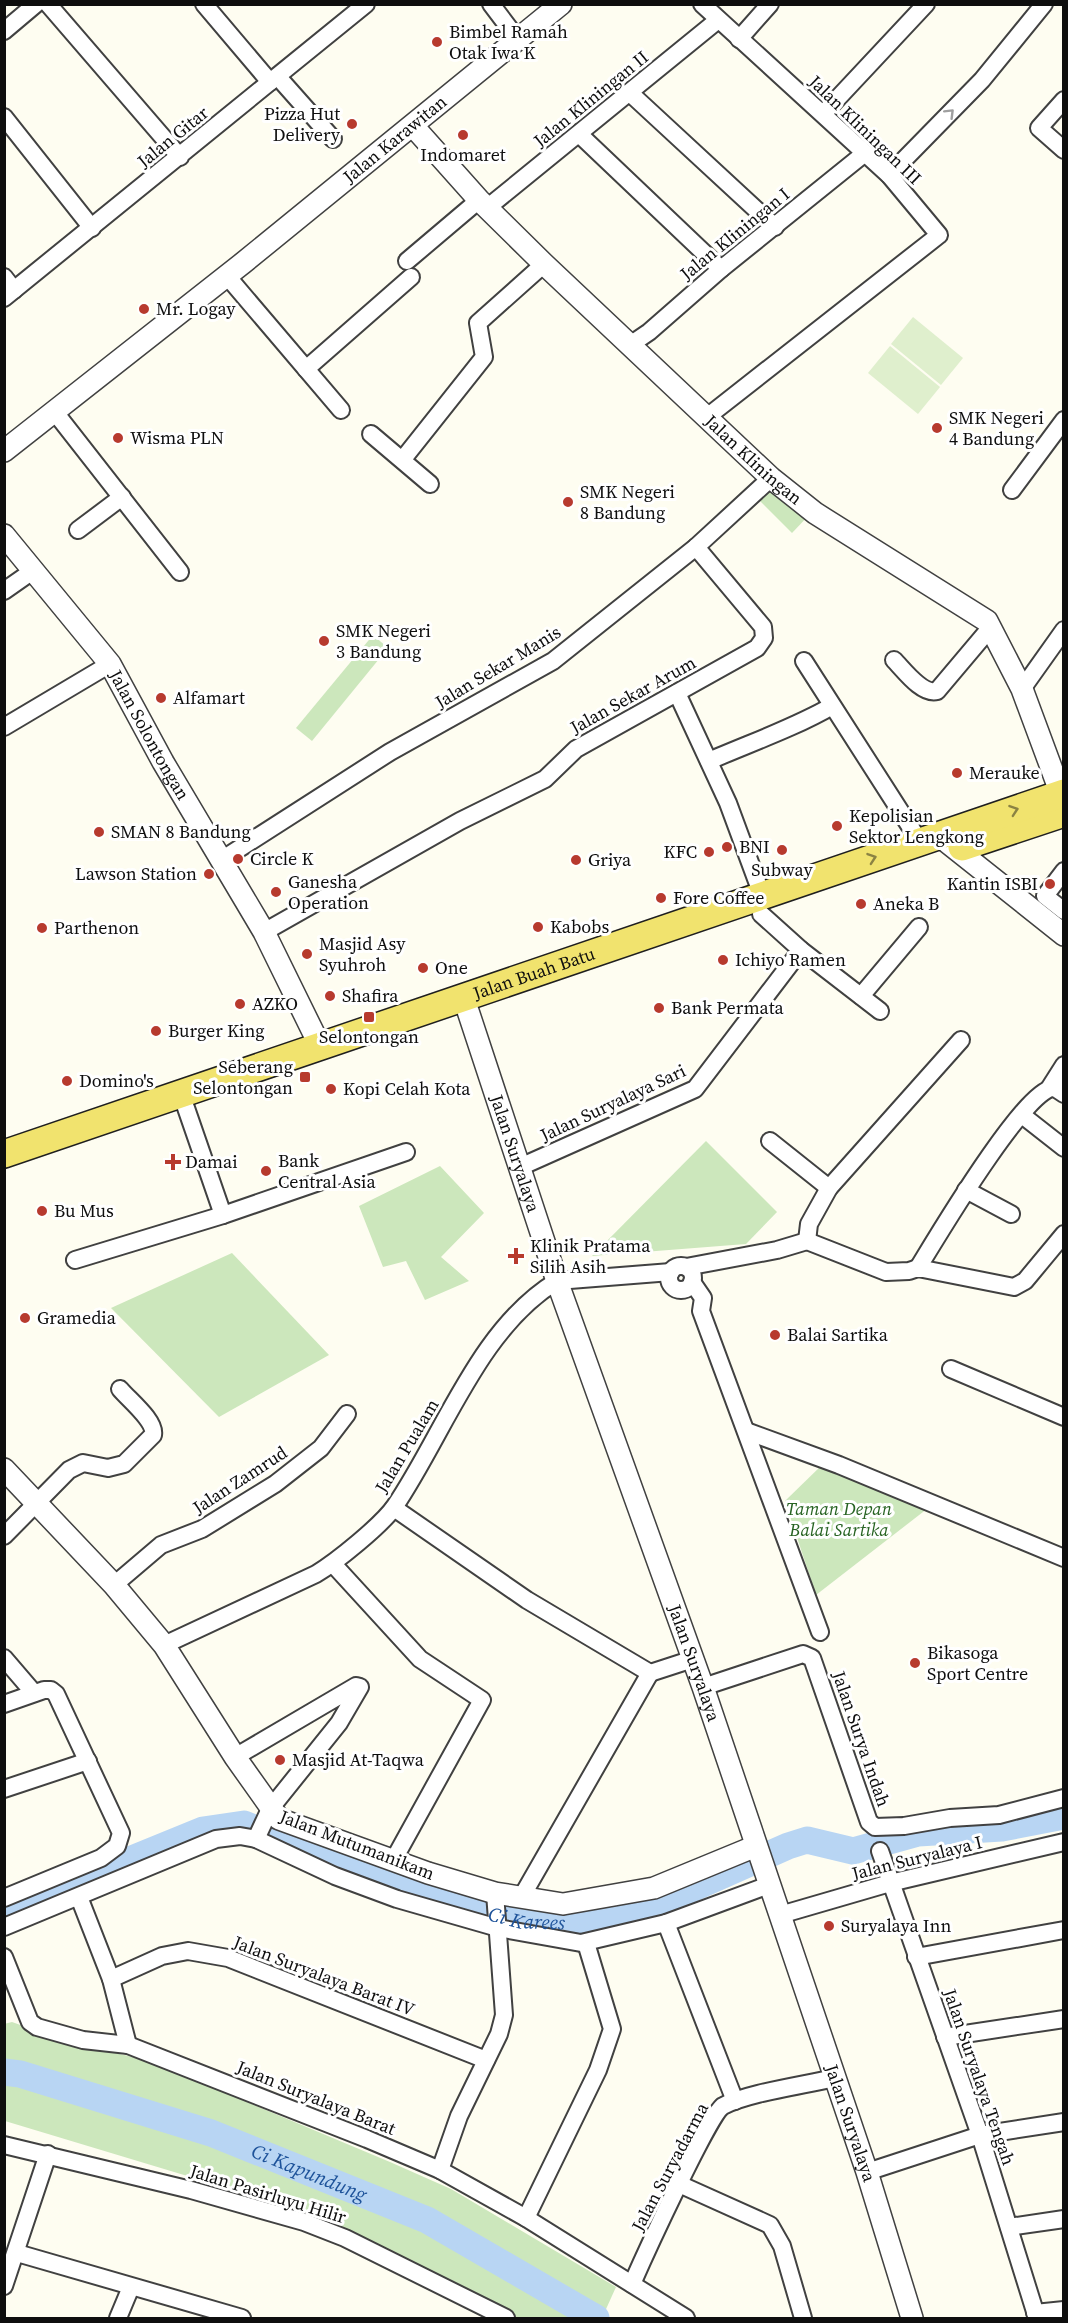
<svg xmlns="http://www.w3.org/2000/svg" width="1068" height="2323" font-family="'Source Serif 4',serif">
<rect width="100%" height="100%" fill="#fefdf1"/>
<g fill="#cce7bc">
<polygon points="771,480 811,513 792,533 758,499"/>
<polygon points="373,635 388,648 312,741 296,728"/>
<polygon points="706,1141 777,1212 746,1244 592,1256"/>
<polygon points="440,1166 484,1213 441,1257 469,1281 425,1300 406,1261 383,1267 359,1206"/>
<polygon points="232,1253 329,1355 219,1417 111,1308"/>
<polygon points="823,1464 932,1505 816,1595 785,1501"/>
<polygon points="12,2022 66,2041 149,2061 390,2162 451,2189 616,2287 602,2318 515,2318 404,2260 326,2225 247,2194 5,2121 4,2024"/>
</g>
<g fill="#dfefcd">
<polygon points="913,317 963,358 941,385 891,344"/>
<polygon points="890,346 940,387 918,414 868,373"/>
</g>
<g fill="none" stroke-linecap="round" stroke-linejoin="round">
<g stroke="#b8d5f3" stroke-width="27">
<path id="s1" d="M4 1916 51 1892 203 1830 244 1824 403 1889 518 1921 582 1923 624 1919 788 1846 807 1840 853 1851 918 1833 1002 1828 1064 1816"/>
<path id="s2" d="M4 2072 20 2074 211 2133 427 2220 596 2318"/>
</g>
<defs>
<g id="minor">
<polyline points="48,4 180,157"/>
<polyline points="204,4 270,82"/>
<polyline points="491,4 519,41"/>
<polyline points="702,4 889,175 939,235 707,417"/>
<polyline points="4,31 36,4"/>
<polyline points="739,39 770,4"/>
<polyline points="278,77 333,139"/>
<polyline points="630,93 775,227"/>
<polyline points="1064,100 1039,128 1064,150"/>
<polyline points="823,114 926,4"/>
<polyline points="4,117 92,228"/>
<polyline points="579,134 721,269"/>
<polyline points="889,175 982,80 1044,4"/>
<polyline points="487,208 718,20"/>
<polyline points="407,261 479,200"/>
<polyline points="227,276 341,410"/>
<polyline points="4,277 14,290"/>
<polyline points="4,298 366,4"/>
<polyline points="630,345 649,332 721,269 865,153"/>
<polyline points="306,369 411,277"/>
<polyline points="54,411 180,572"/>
<polyline points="371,434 430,484"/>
<polyline points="403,459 484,357 478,323 544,264"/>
<polyline points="1012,490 1064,420"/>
<polyline points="78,530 122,497"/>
<polyline points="4,591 34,570"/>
<path d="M894 660C904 670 922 695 937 691L991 627"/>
<polyline points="804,661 920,842"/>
<polyline points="1022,689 1064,630"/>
<polyline points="677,693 728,803 762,895"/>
<polyline points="4,727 110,664"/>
<path d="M709 761C750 743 794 728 832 706"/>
<polyline points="223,859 390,752 553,661 696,547 771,478"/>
<polyline points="1064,871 1045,896 1064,911"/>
<polyline points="761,914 801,950 880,1011"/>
<polyline points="264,932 460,821 545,779 576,749 757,648 764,638 763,627 696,547"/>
<polyline points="861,996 919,927"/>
<polyline points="1050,1087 1064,1065"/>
<polyline points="185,1105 223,1215"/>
<polyline points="1022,1115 1064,1148"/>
<polyline points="770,1141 829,1188"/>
<polyline points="520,1167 695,1089 801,950"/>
<polyline points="966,1190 1011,1214"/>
<polyline points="807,1241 809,1224 829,1188 961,1040"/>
<polyline points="75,1260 223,1215 406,1152"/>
<circle cx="681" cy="1278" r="12"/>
<polyline points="686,1267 777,1250 807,1241 886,1272 909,1271 918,1268 1014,1287 1025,1281 1064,1234"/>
<path d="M918 1268C934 1242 1028 1083 1055 1088L1064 1094"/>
<polyline points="692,1282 703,1298 701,1311 820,1632"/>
<polyline points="951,1369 1064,1417"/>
<polyline points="746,1431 839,1465 1064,1558"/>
<polyline points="394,1508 527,1600 650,1673 693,1659"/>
<path d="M4 1536 69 1470 83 1463 108 1468 124 1464 153 1435C156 1421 129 1400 120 1389"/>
<polyline points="333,1564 420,1659 482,1700 393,1861"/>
<polyline points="114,1585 161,1545 202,1529 275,1484 321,1448 347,1414"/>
<path d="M164 1645 316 1574C336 1562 382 1525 395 1506 444 1434 479 1328 557 1281L671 1272"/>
<polyline points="4,1658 34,1693"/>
<polyline points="703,1687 803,1654 812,1658 869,1822 875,1827 904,1826 950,1818 999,1815 1064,1798"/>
<polyline points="4,1704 44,1690 51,1690 56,1694 121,1833 117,1846 101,1858 4,1898"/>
<polyline points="235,1757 356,1686 360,1687 339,1723 270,1809 256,1839"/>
<polyline points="4,1789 88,1761"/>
<polyline points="880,1851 980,2135 1037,2318"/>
<polyline points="79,1897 111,1979 128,2045"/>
<polyline points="521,1898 650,1673"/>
<polyline points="780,1915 890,1883 1064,1842"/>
<polyline points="666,1923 735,2101"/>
<polyline points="4,1927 216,1839 240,1836 256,1839 335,1876 397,1899 498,1928 581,1943 666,1923 769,1885"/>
<polyline points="4,1957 30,2022 37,2027 83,2040 128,2045 367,2139 440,2170 526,2218 686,2318"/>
<polyline points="916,1957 1064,1930"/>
<polyline points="111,1979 162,1956 188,1951 228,1958 486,2060"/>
<polyline points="945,2037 1064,2019"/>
<polyline points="4,2145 191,2190 304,2222 345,2238 506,2318"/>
<polyline points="440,2170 459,2116 499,2034 504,2015 495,1893"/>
<polyline points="867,2172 980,2135 1064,2122"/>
<polyline points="679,2184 770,2225 782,2246 803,2318"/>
<polyline points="526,2218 598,2070 612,2029 586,1943"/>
<polyline points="1009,2227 1064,2219"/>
<polyline points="17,2253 242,2318"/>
<path d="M632 2284C643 2259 709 2114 723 2106 747 2093 805 2085 834 2078"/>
<polyline points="4,2286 48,2154"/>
<polyline points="1035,2313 1064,2310"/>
<polyline points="118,2318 131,2287"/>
</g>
<g id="tertiary">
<path id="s3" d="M413 126 479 200 544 264 771 478 815 513 987 621 1022 689 1061 794 1064 795"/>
<path id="s4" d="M4 451 243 263 561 4"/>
<path id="s5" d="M4 535 110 664 163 762 264 932 320 1046"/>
<polyline points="947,842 1064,935"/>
<path id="s6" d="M468 1011 557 1281 703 1687 780 1915 867 2172 912 2318"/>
<polyline points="4,1469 114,1585 164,1645 235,1757 279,1819 428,1873 495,1893 563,1904 654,1888 756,1846"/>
</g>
<g id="primary">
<polyline points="962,847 1064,813"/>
<path id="s7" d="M4 1154 1064 793"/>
</g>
</defs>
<use href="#minor" stroke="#414141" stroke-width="20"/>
<use href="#tertiary" stroke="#414141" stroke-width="24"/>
<use href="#primary" stroke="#1f1f1f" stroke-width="30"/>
<use href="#minor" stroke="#fff" stroke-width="16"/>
<use href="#tertiary" stroke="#fff" stroke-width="21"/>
<use href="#primary" stroke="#f1e36e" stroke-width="27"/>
</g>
<defs><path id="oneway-chevron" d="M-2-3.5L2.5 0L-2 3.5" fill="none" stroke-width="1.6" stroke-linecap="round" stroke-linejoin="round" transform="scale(1.5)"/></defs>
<use stroke="#9f9f9f" href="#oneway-chevron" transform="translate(950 113) rotate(-45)"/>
<g stroke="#8b8343">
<use href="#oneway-chevron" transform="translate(1014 810) rotate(-19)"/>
<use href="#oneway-chevron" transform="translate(872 858) rotate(-19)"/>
</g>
<g fill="#b73a2e" stroke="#fff" stroke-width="2">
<circle cx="437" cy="42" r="6"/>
<circle cx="352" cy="124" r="6"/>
<circle cx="463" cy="135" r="6"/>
<circle cx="144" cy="309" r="6"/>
<circle cx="937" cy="428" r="6"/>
<circle cx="118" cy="438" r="6"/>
<circle cx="568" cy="502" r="6"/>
<circle cx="324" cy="641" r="6"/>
<circle cx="161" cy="698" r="6"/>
<circle cx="957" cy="773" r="6"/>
<circle cx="837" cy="826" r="6"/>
<circle cx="99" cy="832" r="6"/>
<circle cx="727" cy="847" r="6"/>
<circle cx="782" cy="850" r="6"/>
<circle cx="709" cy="852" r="6"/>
<circle cx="238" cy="859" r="6"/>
<circle cx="576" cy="860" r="6"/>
<circle cx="209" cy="874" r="6"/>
<circle cx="1050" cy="884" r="6"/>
<circle cx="276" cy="892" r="6"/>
<circle cx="661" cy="898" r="6"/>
<circle cx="861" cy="904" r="6"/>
<circle cx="538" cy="927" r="6"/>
<circle cx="42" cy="928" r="6"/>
<circle cx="307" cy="954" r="6"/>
<circle cx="723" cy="960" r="6"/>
<circle cx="423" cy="968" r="6"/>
<circle cx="330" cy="996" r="6"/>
<circle cx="240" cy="1004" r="6"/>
<circle cx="659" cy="1008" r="6"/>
<rect x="363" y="1011" width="12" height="12" rx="3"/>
<circle cx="156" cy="1031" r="6"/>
<rect x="299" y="1071" width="12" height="12" rx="3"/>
<circle cx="67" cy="1081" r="6"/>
<circle cx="331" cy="1089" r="6"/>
<path d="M170 1153h6v6h6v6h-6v6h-6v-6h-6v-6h6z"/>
<circle cx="266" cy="1171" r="6"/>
<circle cx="42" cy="1211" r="6"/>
<path d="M513 1247h6v6h6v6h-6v6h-6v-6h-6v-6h6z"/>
<circle cx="25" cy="1318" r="6"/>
<circle cx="775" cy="1335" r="6"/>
<circle cx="915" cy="1663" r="6"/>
<circle cx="280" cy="1760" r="6"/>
<circle cx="829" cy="1926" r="6"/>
</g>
<g text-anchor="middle" stroke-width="6" stroke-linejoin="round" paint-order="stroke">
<g font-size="18" fill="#0e0e0e" stroke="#fff" text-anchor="start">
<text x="449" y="38">Bimbel Ramah<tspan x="449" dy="21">Otak Iwa K</tspan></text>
<text x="340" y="120" text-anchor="end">Pizza Hut<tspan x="340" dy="21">Delivery</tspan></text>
<text x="463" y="161" text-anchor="middle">Indomaret</text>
<text x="156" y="315">Mr. Logay</text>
<text x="949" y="424">SMK Negeri<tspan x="949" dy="21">4 Bandung</tspan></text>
<text x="130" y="444">Wisma PLN</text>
<text x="580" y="498">SMK Negeri<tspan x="580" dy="21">8 Bandung</tspan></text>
<text x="336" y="637">SMK Negeri<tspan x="336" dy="21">3 Bandung</tspan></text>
<text x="173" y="704">Alfamart</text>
<text x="969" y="779">Merauke</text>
<text x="849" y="822">Kepolisian<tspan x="849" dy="21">Sektor Lengkong</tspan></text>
<text x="111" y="838">SMAN 8 Bandung</text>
<text x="739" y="853">BNI</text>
<text x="697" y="858" text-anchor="end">KFC</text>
<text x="250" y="865">Circle K</text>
<text x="588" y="866">Griya</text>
<text x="782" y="876" text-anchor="middle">Subway</text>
<text x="197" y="880" text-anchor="end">Lawson Station</text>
<text x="288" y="888">Ganesha<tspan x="288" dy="21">Operation</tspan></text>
<text x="1038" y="890" text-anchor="end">Kantin ISBI</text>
<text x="673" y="904">Fore Coffee</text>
<text x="873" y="910">Aneka B</text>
<text x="550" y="933">Kabobs</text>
<text x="54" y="934">Parthenon</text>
<text x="319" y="950">Masjid Asy<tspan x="319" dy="21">Syuhroh</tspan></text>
<text x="735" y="966">Ichiyo Ramen</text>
<text x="435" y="974">One</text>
<text x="342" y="1002">Shafira</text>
<text x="252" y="1010">AZKO</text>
<text x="671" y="1014">Bank Permata</text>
<text x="168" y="1037">Burger King</text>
<text x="369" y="1043" text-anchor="middle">Selontongan</text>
<text x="293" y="1073" text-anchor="end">Seberang<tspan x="293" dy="21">Selontongan</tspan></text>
<text x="79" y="1087">Domino's</text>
<text x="343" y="1095">Kopi Celah Kota</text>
<text x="278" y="1167">Bank<tspan x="278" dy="21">Central Asia</tspan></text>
<text x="185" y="1168">Damai</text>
<text x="54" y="1217">Bu Mus</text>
<text x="530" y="1252">Klinik Pratama<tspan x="530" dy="21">Silih Asih</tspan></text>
<text x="37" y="1324">Gramedia</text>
<text x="787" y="1341">Balai Sartika</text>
<text x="927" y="1659">Bikasoga<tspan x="927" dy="21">Sport Centre</tspan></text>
<text x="292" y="1766">Masjid At-Taqwa</text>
<text x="841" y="1932">Suryalaya Inn</text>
</g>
<g font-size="18" fill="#0e0e0e" stroke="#fff">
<text transform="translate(591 99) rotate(-39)" y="6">Jalan Kliningan II</text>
<text transform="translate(865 130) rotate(44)" y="6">Jalan Kliningan III</text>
<text transform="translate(173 137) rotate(-39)" y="6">Jalan Gitar</text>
<text dy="6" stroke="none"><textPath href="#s4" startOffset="500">Jalan Karawitan</textPath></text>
<text transform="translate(735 234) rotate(-39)" y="6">Jalan Kliningan I</text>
<text dy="6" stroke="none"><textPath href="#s3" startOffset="477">Jalan Kliningan</textPath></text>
<text transform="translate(498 667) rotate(-31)" y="6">Jalan Sekar Manis</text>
<text transform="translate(633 695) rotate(-29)" y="6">Jalan Sekar Arum</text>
<text dy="6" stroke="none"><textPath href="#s5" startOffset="248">Jalan Solontongan</textPath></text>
<text dy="6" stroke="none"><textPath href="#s7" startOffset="560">Jalan Buah Batu</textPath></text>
<text transform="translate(613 1103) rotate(-25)" y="6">Jalan Suryalaya Sari</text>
<text dy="6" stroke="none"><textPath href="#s6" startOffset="150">Jalan Suryalaya</textPath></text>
<text transform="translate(407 1446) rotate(-59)" y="6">Jalan Pualam</text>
<text transform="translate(240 1480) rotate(-33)" y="6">Jalan Zamrud</text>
<text dy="6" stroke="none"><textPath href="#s6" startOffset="690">Jalan Suryalaya</textPath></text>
<text transform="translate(861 1739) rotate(71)" y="6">Jalan Surya Indah</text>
<text transform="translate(357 1845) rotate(21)" y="6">Jalan Mutumanikam</text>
<text transform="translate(917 1858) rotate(-14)" y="6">Jalan Suryalaya I</text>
<text transform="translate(324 1976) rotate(21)" y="6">Jalan Suryalaya Barat IV</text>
<text transform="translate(979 2077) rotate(71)" y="6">Jalan Suryalaya Tengah</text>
<text transform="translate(316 2098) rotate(22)" y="6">Jalan Suryalaya Barat</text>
<text dy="6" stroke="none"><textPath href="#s6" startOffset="1176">Jalan Suryalaya</textPath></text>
<text transform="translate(670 2167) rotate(-62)" y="6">Jalan Suryadarma</text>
<text transform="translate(268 2194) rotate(17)" y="6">Jalan Pasirluyu Hilir</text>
</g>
<g font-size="18" font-style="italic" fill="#276322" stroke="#fff">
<text x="839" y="1515">Taman Depan<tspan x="839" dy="21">Balai Sartika</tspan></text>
</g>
<g font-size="20" font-style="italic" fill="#1e539a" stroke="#fff">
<text dy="7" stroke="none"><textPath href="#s1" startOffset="558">Ci Karees</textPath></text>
<text dy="7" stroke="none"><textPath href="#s2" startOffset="322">Ci Kapundung</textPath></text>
</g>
</g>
<rect width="1068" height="2323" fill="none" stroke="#0e0e0e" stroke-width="12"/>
</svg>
